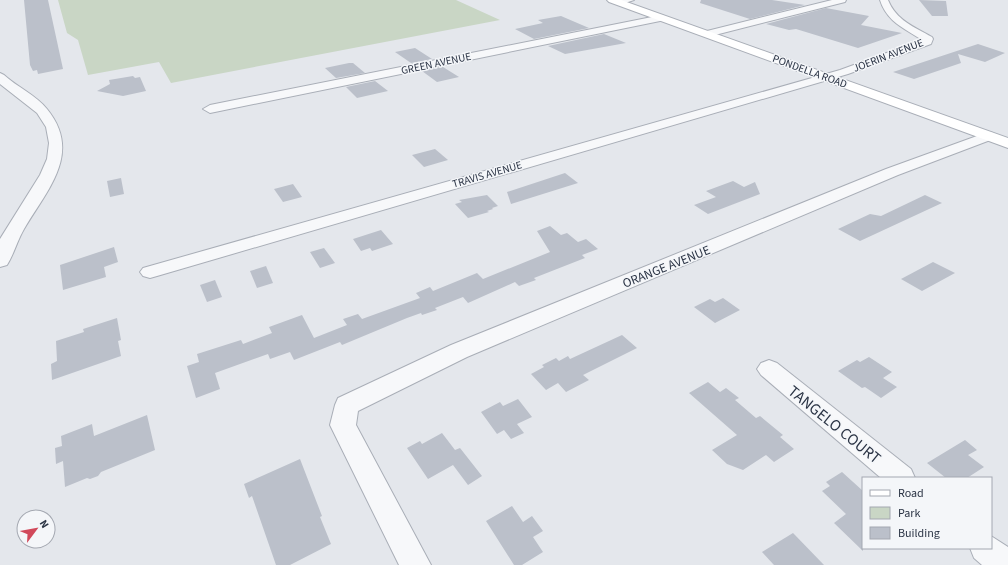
<svg xmlns="http://www.w3.org/2000/svg" width="1008" height="565" font-family="'Source Sans 3',sans-serif">
<rect width="100%" height="100%" fill="#e4e7ec"/>
<polygon fill="#c9d6c5" points="58,0 456,0 500,20 171,83 159,62 88,75 78,40 67,33"/>
<g fill="#bbc0ca">
<polygon points="24,0 48,0 63,69 38,74 37,70 33,71 30,65"/>
<polygon points="701,0 772,0 805,5 750,19 700,3"/>
<polygon points="919,0 946,1 948,16 932,16"/>
<polygon points="826,8 869,16 861,25 902,33 858,48 796,29 789,30 766,24"/>
<polygon points="561,16 589,28 534,39 515,29 543,23 538,20"/>
<polygon points="604,34 626,43 565,54 548,46"/>
<polygon points="978,44 1005,53 985,62 958,54 961,63 914,79 893,72"/>
<polygon points="415,48 432,59 411,63 395,52"/>
<polygon points="349,63 353,63 365,73 336,78 325,68"/>
<polygon points="443,67 459,77 437,82 422,71"/>
<polygon points="133,76 135,78 140,77 146,91 123,96 97,91 110,84 109,80"/>
<polygon points="375,81 388,91 357,98 346,87"/>
<polygon points="435,149 448,160 424,167 412,155"/>
<polygon points="565,173 578,183 511,204 507,192"/>
<polygon points="121,178 124,194 110,197 107,181"/>
<polygon points="733,181 744,187 755,182 760,194 708,214 694,205 716,197 706,191"/>
<polygon points="293,184 302,197 283,202 274,189"/>
<polygon points="487,195 498,206 492,208 493,209 487,211 489,212 468,218 455,204 462,202 459,200"/>
<polygon points="925,195 942,203 860,241 838,229 870,214 881,216"/>
<polygon points="550,226 561,235 567,233 578,242 586,239 598,249 582,255 585,258 534,278 536,280 519,286 515,282 468,303 463,297 435,308 437,310 422,315 421,313 407,318 342,345 340,342 294,360 290,352 270,359 268,354 215,373 220,389 196,398 187,366 199,362 197,354 241,340 243,344 272,333 269,327 302,315 314,338 347,325 343,319 358,314 362,319 420,298 416,293 430,287 433,291 477,273 483,279 550,252 537,231"/>
<polygon points="381,230 393,244 372,251 370,248 361,251 353,239"/>
<polygon points="114,247 118,262 104,267 106,277 63,290 60,265"/>
<polygon points="324,248 335,263 320,268 310,252"/>
<polygon points="933,262 955,273 922,291 901,279"/>
<polygon points="266,266 273,283 257,288 250,271"/>
<polygon points="215,280 222,297 207,302 200,285"/>
<polygon points="723,298 740,310 715,323 694,307 710,299 715,302"/>
<polygon points="117,318 121,340 118,341 121,356 52,380 51,364 57,361 56,341 84,332 83,329"/>
<polygon points="622,335 637,348 583,375 589,380 566,392 558,383 546,390 531,374 544,367 542,365 556,358 559,361 568,356 570,359"/>
<polygon points="869,357 892,372 883,378 897,387 881,398 865,387 862,388 838,371 857,360 860,362"/>
<polygon points="708,382 720,392 726,388 739,398 735,400 756,418 760,416 783,435 780,437 794,449 774,462 766,455 743,470 727,464 712,450 737,435 689,393"/>
<polygon points="518,399 532,417 517,424 524,433 511,439 504,430 497,434 481,412 500,402 503,406"/>
<polygon points="147,415 155,450 101,472 98,476 90,479 87,478 65,487 63,461 56,464 55,448 62,446 61,436 92,424 94,436"/>
<polygon points="442,433 455,450 460,448 482,476 468,485 453,465 428,479 407,448 420,441 422,444"/>
<polygon points="965,440 977,450 968,455 984,467 967,478 946,478 927,463"/>
<polygon points="300,459 322,516 320,517 331,544 290,565 276,565 252,496 249,498 244,484"/>
<polygon points="842,472 863,491 863,551 834,523 846,514 822,491 830,486 826,482"/>
<polygon points="512,506 523,522 532,516 543,531 533,537 543,552 522,565 514,565 486,521"/>
<polygon points="793,533 824,565 774,565 762,552"/>
</g>
<g fill="none" stroke-linecap="round" stroke-linejoin="round">
<defs>
<g id="minor">
<polygon points="616,0 634,0 619,5 615,2"/>
<polygon points="832,0 846,0 845,2 707,37 702,34 703,32"/>
<path d="M880 0H888C896 20 914 27 932 37L933 39 931 44 848 74 157 276 150 278 143 276 140 272 143 268 840 70 922 40C904 28 887 22 880 0Z"/>
<polygon points="662,15 667,18 665,20 210,113 203,109 210,105"/>
<path d="M0 73 4 75C17 87 36 95 47 109 83 153 47 190 24 229 17 241 14 254 7 265L0 267V239L40 175 47 159 49 143 46 127 37 113 0 84Z"/>
<polygon points="988,132 993,133 995,136 993,139 898,175 467,357 358,411 356,425 431,565 399,565 330,425 335,405 338,398 451,345 886,169"/>
<polygon points="769,360 777,363 911,469 915,478 881,478 761,375 757,369 761,363"/>
<polygon points="991,536 1008,547 1008,565 982,565 974,558 970,548 991,548"/>
</g>
<polygon id="secondary" points="607,0 621,0 1008,138 1008,148 609,2"/>
</defs>
<use href="#minor" stroke="#a9aeb7" stroke-width="2"/>
<use href="#secondary" stroke="#a9aeb7" stroke-width="2"/>
<use href="#minor" fill="#f7f8fa" fill-rule="evenodd"/>
<use href="#secondary" fill="#fff" fill-rule="evenodd"/>
</g>
<g text-anchor="middle" stroke-width="3" stroke-linejoin="round" paint-order="stroke">
<g font-size="11" fill="#2b3445" stroke="#f4f6f9">
<text transform="translate(888 55) rotate(-21)" y="4">JOERIN AVENUE</text>
<text transform="translate(436 63) rotate(-12)" y="4">GREEN AVENUE</text>
<text transform="translate(810 71) rotate(20)" y="4">PONDELLA ROAD</text>
<text transform="translate(487 174) rotate(-16)" y="4">TRAVIS AVENUE</text>
</g>
<g font-size="13" fill="#2b3445" stroke="#f4f6f9">
<text transform="translate(666 266) rotate(-22)" y="5">ORANGE AVENUE</text>
</g>
<g font-size="16" fill="#2b3445" stroke="#f4f6f9">
<text transform="translate(835 424) rotate(39)" y="6">TANGELO COURT</text>
</g>
</g>
<rect x="862" y="477" width="130" height="72" fill="#f4f6f9" stroke="#a4a8b1"/>
<rect x="870" y="490" width="20" height="6" fill="#ffffff" stroke="#a4a8b1"/>
<text x="898" y="497" font-size="12" fill="#2b3445">Road</text>
<rect x="870" y="507" width="20" height="12" fill="#c9d6c5" stroke="#a4a8b1"/>
<text x="898" y="517" font-size="12" fill="#2b3445">Park</text>
<rect x="870" y="527" width="20" height="12" fill="#bbc0ca" stroke="#a4a8b1"/>
<text x="898" y="537" font-size="12" fill="#2b3445">Building</text>
<g transform="translate(36 529) rotate(58)"><circle r="19" fill="#f4f6f9" stroke="#a4a8b1"/>
<path d="M0-3L7 15L0 10L-7 15Z" fill="#d1495b"/>
<text y="-6" font-size="11" font-weight="bold" text-anchor="middle" fill="#2b3445">N</text>
</g>
</svg>
